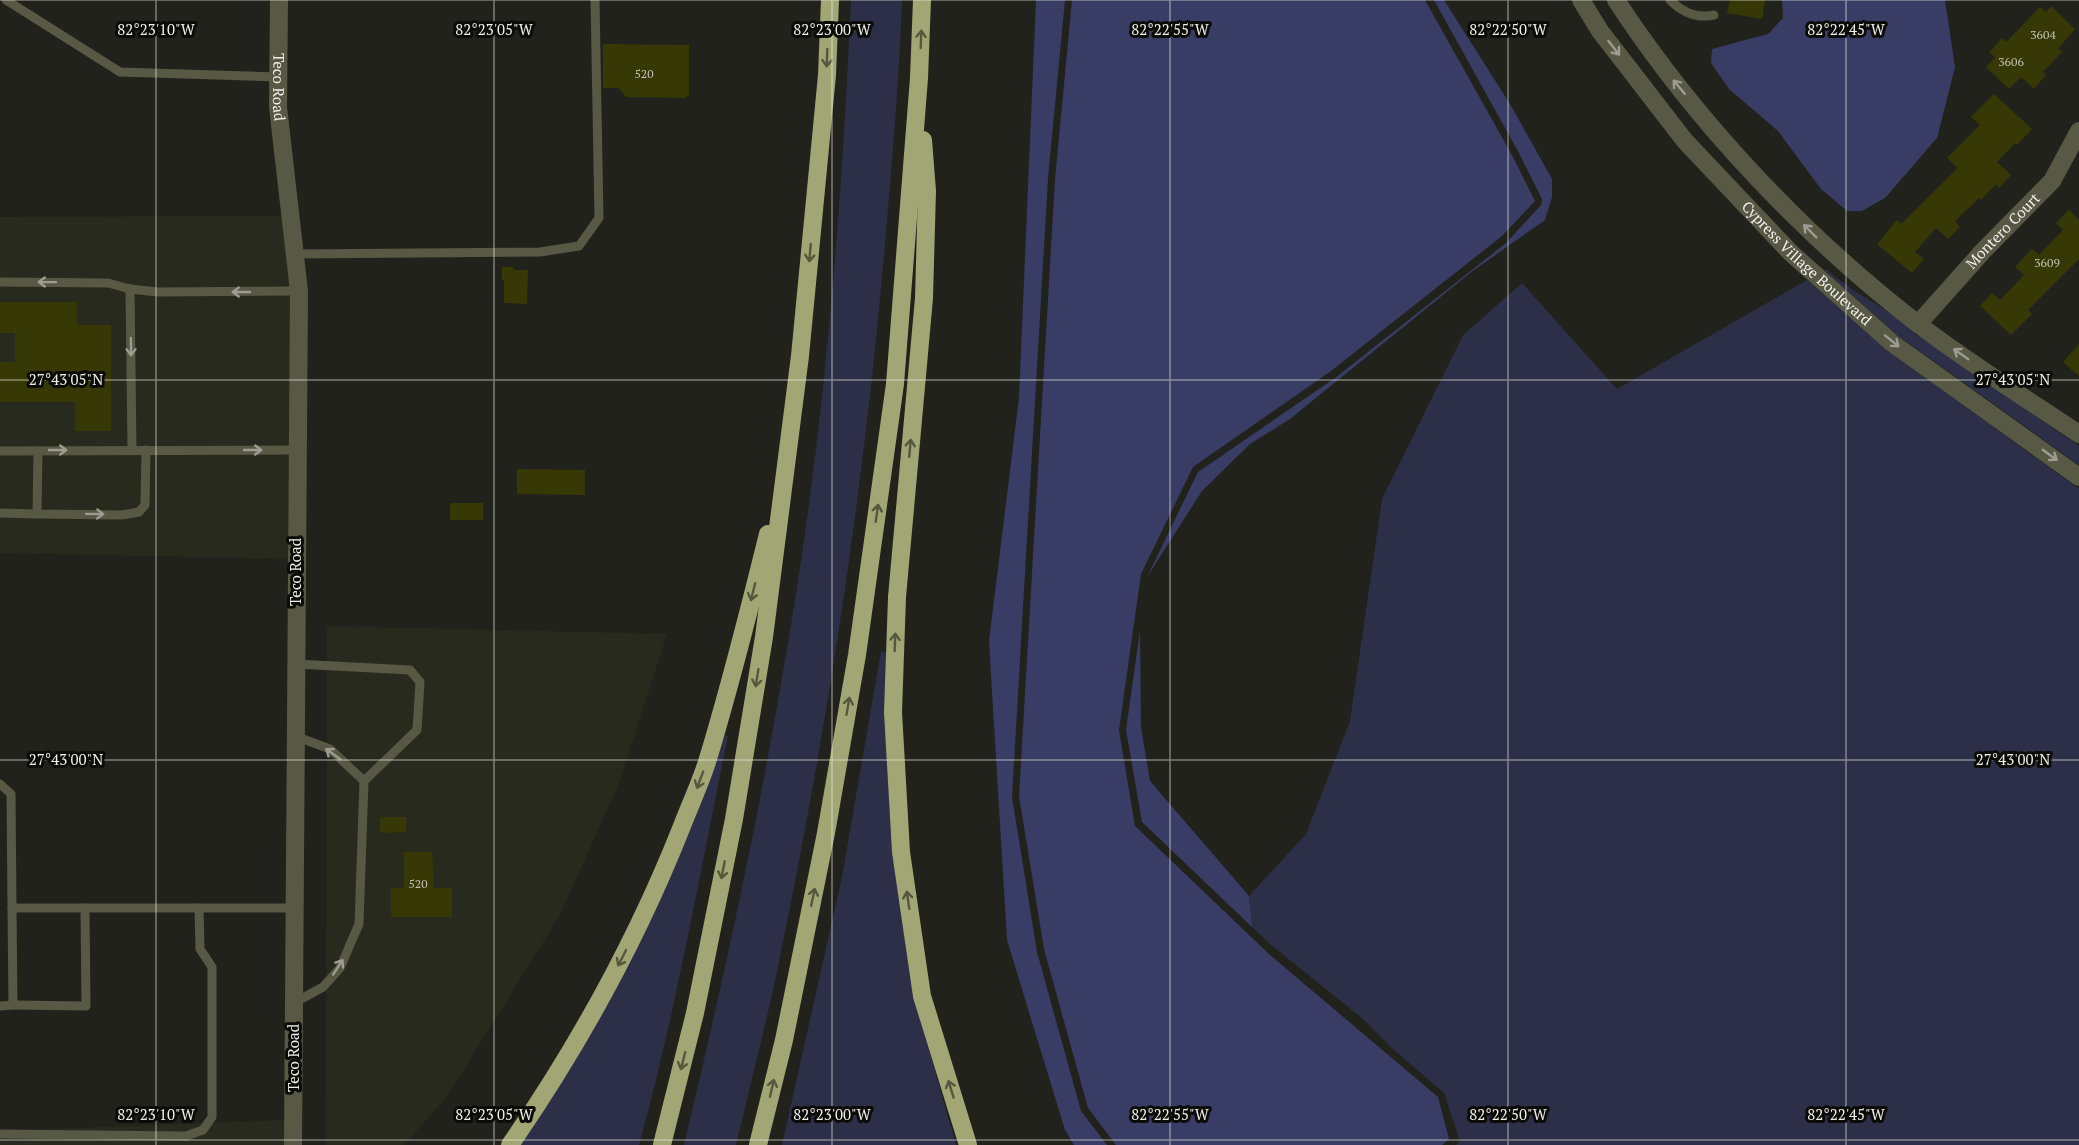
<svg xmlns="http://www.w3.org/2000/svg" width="2079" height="1145" font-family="'PT Serif',serif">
<rect width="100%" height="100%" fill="#21221b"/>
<g fill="#282a1d">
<polygon points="282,216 291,292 288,559 0,553 0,217"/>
<polygon points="327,626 667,634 620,781 560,915 446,1098 404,1145 326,1145"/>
<polygon points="285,1120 285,1145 0,1145 0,1131"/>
</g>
<g fill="#2c2f47">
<path d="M851 0H902C899 82 892 163 885 244 864 491 826 738 775 981 763 1036 749 1090 736 1145H684C722 986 757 827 784 666 823 446 841 223 851 0Z"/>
<path d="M1827 269C1854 296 1892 308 1918 337L1919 336 2079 446V465L1897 335 1824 270Z"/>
<polygon points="1807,280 1888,351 2079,489 2079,1145 1456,1145 1460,1141 1444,1093 1393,1049 1363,1019 1270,944 1252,927 1249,896 1306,834 1350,721 1382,499 1463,335 1522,283 1617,389"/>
<polygon points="881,651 887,653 887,763 890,817 916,995 926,1040 956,1145 782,1145 842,877"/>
<path d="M722 734 728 736C700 872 676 1011 639 1145H517L527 1131Z"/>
</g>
<g fill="#393d65">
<polygon points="1036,0 1065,0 1048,178 1012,797 1037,952 1081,1111 1107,1145 1074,1145 1065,1130 1007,940 989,641 1019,398"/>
<polygon points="1072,0 1425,0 1513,157 1535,201 1502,236 1331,371 1193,467 1141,574 1119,730 1135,826 1270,955 1438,1097 1449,1139 1442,1145 1116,1145 1088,1108 1044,949 1019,796 1055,179"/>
<polygon points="1434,0 1444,0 1510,104 1552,179 1552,197 1545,220 1470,273 1290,419 1250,444 1202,491 1147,577 1198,472 1335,378 1506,243 1541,205 1542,199 1519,153"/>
<polygon points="1782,0 1945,0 1955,67 1937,138 1885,198 1862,211 1847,211 1821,189 1778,131 1729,89 1711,63 1712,49 1768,34 1783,18"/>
<polygon points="1140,631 1141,727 1150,781 1249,896 1252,927 1142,822 1126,730"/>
</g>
<g fill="#363905">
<polygon points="1730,0 1765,0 1762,19 1727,13"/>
<polygon points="2051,6 2075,29 2058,49 2062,52 2043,72 2046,75 2034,89 2021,77 2009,89 1986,67 1995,57 1989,52 2002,38 2006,42 2040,7 2046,12"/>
<polygon points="603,44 689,45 689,95 685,98 626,97 619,88 603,88"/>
<polygon points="1994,94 2032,129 2017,145 2015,143 1997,162 2011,175 1999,188 1996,184 1981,200 1979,198 1955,221 1960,227 1948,239 1936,228 1915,252 1924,259 1912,273 1877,244 1897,220 1901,224 1958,168 1947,158 1980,125 1971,117"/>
<polygon points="2069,210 2079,220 2079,259 2028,310 2032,314 2011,335 1980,306 1992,293 2000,300 2024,275 2015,267 2032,249 2039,255 2063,230 2056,223"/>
<polygon points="502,267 514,267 514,270 528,270 527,304 504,303 504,280 502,280"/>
<polygon points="0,302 77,302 77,325 111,325 111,431 75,431 75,402 0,402 0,362 15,362 15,333 0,333"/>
<polygon points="2079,344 2079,376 2063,362"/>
<polygon points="517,469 585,470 585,495 517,494"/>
<rect x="450" y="503" width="33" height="17"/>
<polygon points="380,817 406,817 406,832 380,833"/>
<polygon points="404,852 432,852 434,888 452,888 452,917 391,917 391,888 404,888"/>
</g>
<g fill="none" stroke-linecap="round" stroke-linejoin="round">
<g stroke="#575945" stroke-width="9">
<polyline points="6,0 120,72 279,77"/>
<path d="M1670 0C1682 12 1696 19 1714 15"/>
<polyline points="295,254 540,252 579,246 599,218 595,0"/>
<polyline points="0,282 108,283 130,289 158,292 299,291"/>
<polyline points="130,289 132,450"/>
<polyline points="0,451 297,450"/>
<polyline points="38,451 37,514 122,515 139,512 145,505 146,450"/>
<polyline points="0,513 37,514"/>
<polyline points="295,736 330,749 364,781"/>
<polyline points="0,784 11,794 12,908"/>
<polyline points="294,1003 323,987 340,968 359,924 364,781 417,730 420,682 410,670 296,664"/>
<polyline points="13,1005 86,1006 85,908"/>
<polyline points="0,1006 13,1005 12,908 199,908"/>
<polyline points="0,1134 186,1136 203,1130 212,1117 212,967 200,949 199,908 294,908"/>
</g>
<g stroke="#575945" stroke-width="18">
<path id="s1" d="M279 0 278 107 299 291 293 1145"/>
<path id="s2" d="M1918 324 1983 251 2052 181 2079 131"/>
</g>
<g stroke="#575945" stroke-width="18">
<path id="s3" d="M1581 0 1600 31 1685 141 1791 253 1892 343 2079 477"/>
<path d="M1616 0C1695 121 1804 236 1918 324 1969 363 2025 398 2079 434"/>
</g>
<g stroke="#a1a674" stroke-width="18">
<polyline points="923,140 927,191 924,298 897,597 893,712 901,852 922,996 968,1145"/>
<path d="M510 1145C579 1045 637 940 682 826 690 805 700 784 707 762 730 687 749 611 768 534"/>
<polyline points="662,1145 695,1013 734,819 764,637 800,356 827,75 830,0"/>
<polyline points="758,1145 784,1040 826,833 857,655 895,384 919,78 922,0"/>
</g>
</g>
<defs><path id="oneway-shaft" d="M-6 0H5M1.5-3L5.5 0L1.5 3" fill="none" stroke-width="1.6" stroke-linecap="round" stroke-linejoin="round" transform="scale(1.5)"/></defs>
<g stroke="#56583e">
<use href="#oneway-shaft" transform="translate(921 39) rotate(-88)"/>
<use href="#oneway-shaft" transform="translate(827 58) rotate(92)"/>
<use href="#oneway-shaft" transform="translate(810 253) rotate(95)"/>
<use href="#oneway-shaft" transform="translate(910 448) rotate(-85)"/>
<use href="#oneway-shaft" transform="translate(877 513) rotate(-82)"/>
<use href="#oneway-shaft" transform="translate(753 592) rotate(104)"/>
<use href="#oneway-shaft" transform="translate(895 642) rotate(-88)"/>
<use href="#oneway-shaft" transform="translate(757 678) rotate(99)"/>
<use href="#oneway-shaft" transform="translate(848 706) rotate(-80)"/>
<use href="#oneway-shaft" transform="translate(700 780) rotate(111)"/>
<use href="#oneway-shaft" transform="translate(723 870) rotate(101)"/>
<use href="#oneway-shaft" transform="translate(813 897) rotate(-78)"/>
<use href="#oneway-shaft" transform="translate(908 900) rotate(-98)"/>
<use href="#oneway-shaft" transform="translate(622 958) rotate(117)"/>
<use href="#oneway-shaft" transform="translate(683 1061) rotate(104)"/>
<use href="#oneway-shaft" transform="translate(772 1088) rotate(-77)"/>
<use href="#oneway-shaft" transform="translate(951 1089) rotate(-107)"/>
</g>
<g stroke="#9c9d90">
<use href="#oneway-shaft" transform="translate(1614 48) rotate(52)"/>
<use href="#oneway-shaft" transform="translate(1679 87) rotate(-130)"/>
<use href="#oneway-shaft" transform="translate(1810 231) rotate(-135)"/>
<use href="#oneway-shaft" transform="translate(47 282) rotate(-179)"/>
<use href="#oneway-shaft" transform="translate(241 292) rotate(180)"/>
<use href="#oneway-shaft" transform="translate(1892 341) rotate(39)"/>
<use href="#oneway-shaft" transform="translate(131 347) rotate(89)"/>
<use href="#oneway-shaft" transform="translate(1961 354) rotate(-145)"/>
<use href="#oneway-shaft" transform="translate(58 450)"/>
<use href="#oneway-shaft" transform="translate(253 450)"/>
<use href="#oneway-shaft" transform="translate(2050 455) rotate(36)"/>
<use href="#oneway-shaft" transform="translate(95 514) rotate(1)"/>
<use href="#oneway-shaft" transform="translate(333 754) rotate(-144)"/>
<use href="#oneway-shaft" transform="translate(338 967) rotate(-57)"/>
</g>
<path fill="none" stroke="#f0f0eb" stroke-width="1.5" stroke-opacity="0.45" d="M0 0H2079M156 0V1145M494 0V1145M832 0V1145M1170 0V1145M1508 0V1145M1846 0V1145M0 380H2079M0 760H2079M0 1140H2079"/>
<g text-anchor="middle" stroke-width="6" stroke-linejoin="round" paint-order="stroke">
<g font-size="12" fill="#c2c2b2">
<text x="2043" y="39">3604</text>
<text x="2011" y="66">3606</text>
<text x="644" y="78">520</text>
<text x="2047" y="267">3609</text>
<text x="418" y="888">520</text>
</g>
<g font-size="15" fill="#f0f0eb" stroke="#0b0b08">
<text dy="5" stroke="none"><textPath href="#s1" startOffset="87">Teco Road</textPath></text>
<text dy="5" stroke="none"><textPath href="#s2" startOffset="126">Montero Court</textPath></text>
<text dy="5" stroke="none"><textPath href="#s3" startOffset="348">Cypress Village Boulevard</textPath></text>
<text transform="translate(296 572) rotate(-90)" y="5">Teco Road</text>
<text transform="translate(294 1058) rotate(-90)" y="5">Teco Road</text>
</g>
</g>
<g font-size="15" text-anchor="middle" fill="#f0f0eb" stroke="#0b0b08" stroke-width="6" stroke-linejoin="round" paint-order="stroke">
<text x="156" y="35">82°23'10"W</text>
<text x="494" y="35">82°23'05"W</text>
<text x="832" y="35">82°23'00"W</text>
<text x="1170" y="35">82°22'55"W</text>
<text x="1508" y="35">82°22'50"W</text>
<text x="1846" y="35">82°22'45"W</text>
<text x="66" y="385">27°43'05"N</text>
<text x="2013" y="385">27°43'05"N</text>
<text x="66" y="765">27°43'00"N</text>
<text x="2013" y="765">27°43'00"N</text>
<text x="156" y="1120">82°23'10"W</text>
<text x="494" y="1120">82°23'05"W</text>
<text x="832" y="1120">82°23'00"W</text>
<text x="1170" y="1120">82°22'55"W</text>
<text x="1508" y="1120">82°22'50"W</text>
<text x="1846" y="1120">82°22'45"W</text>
</g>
</svg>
